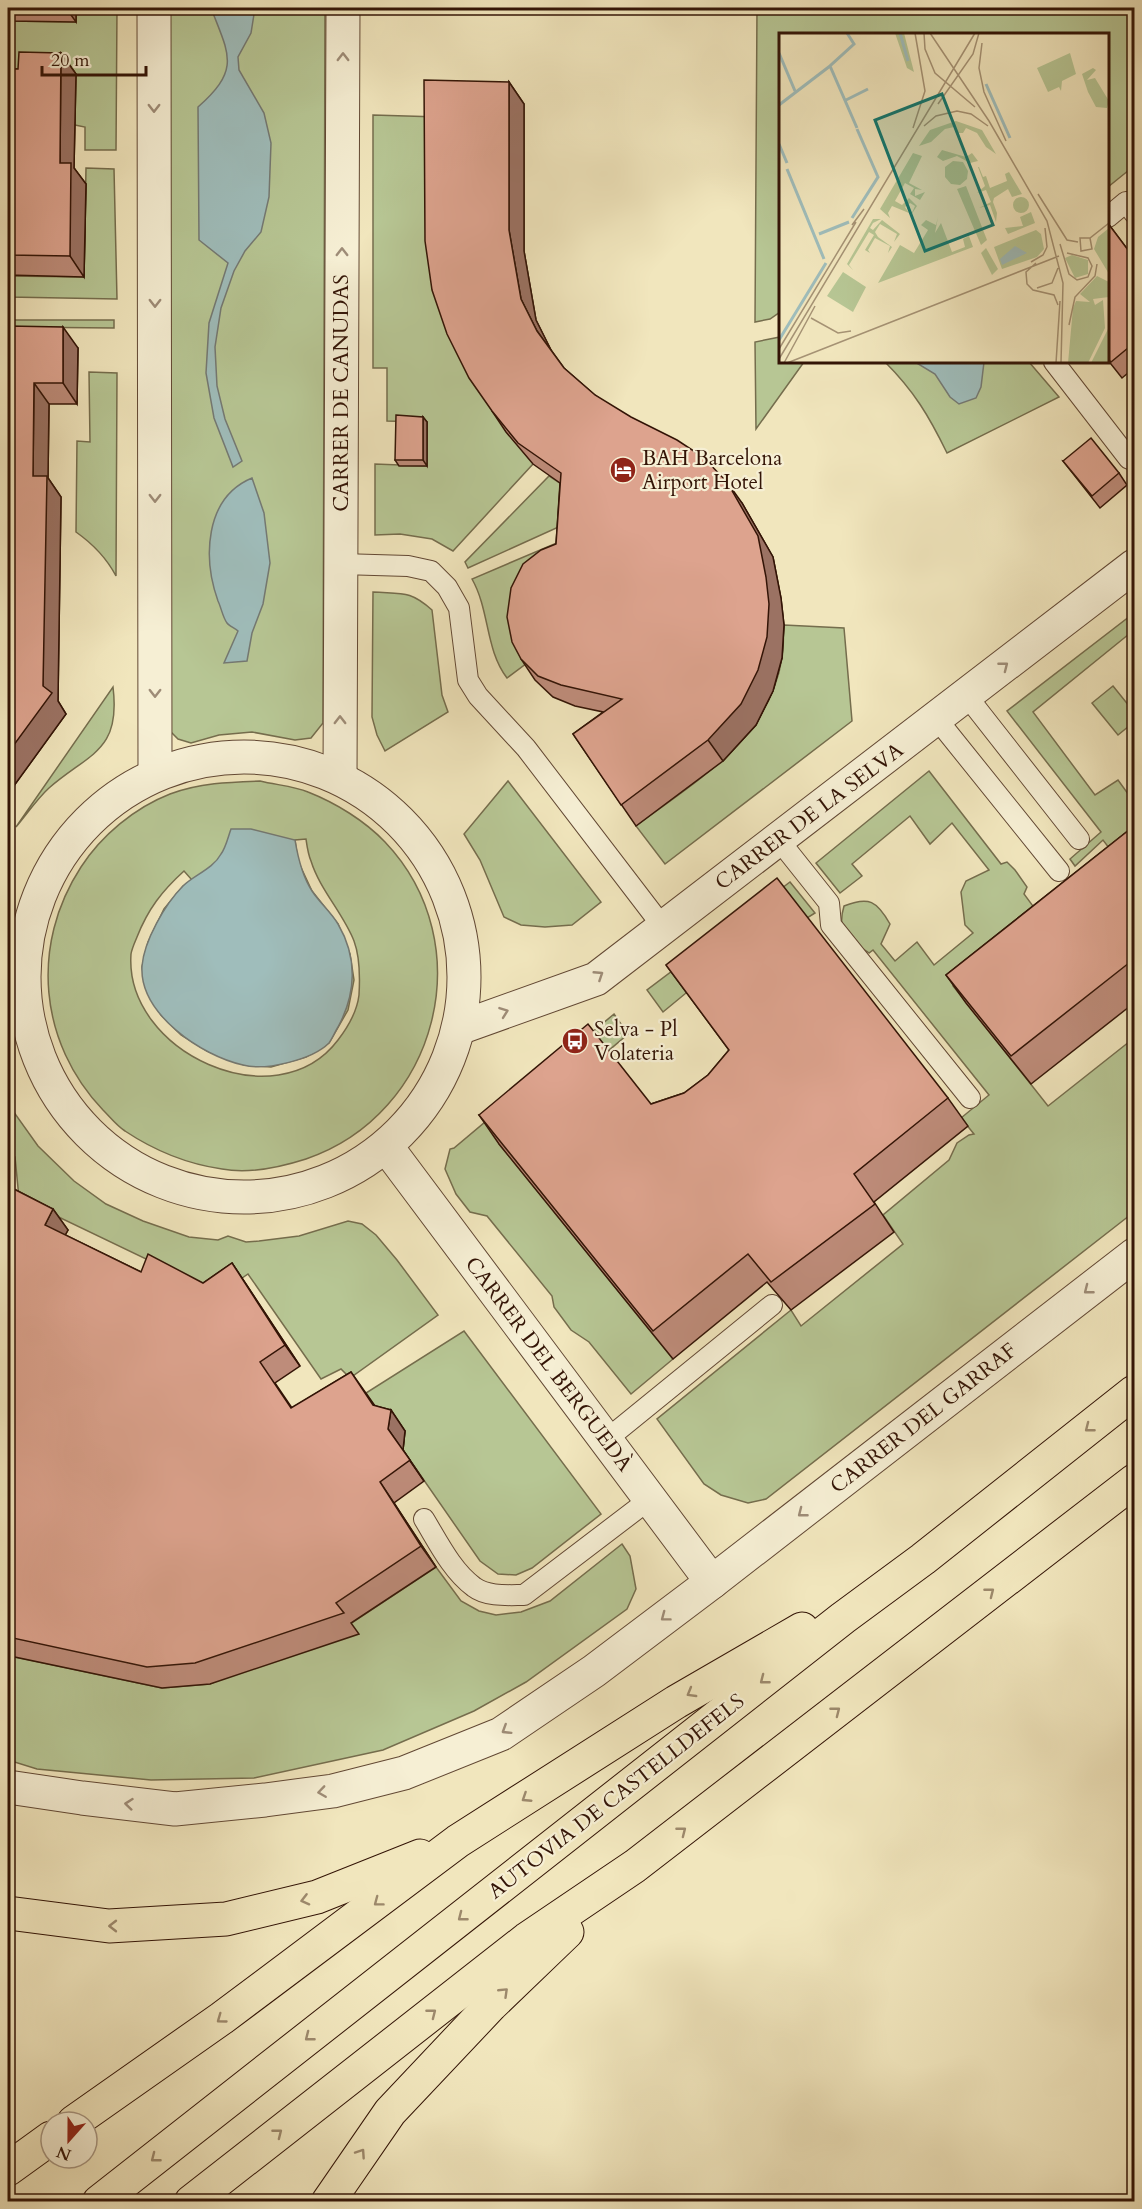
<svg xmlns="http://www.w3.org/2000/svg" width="1142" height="2209" font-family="Cardo,serif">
<rect width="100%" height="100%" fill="#f1e6bd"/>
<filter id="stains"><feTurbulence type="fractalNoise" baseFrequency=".00333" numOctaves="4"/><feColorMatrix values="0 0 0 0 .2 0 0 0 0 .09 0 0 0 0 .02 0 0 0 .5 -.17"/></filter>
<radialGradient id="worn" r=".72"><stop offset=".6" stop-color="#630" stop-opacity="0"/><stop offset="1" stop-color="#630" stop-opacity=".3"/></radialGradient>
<g fill="#b7c694" stroke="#756d4d" stroke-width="1.5" fill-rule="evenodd">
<polygon points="76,8 117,8 116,150 85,150 85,127 75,125 8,90 8,21 76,22"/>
<polygon points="166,8 325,8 323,723 311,738 295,740 252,732 219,735 191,743 178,739 168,729"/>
<polygon points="757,8 1134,8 1134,166 1108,187 1108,34 780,34 780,312 770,319 755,322"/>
<polygon points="373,115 439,117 533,464 453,551 432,539 400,534 375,535 375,464 426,466 427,422 387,421 387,368 373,368"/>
<polygon points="86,168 114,169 117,299 8,297 8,276 84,277"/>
<polygon points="8,320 114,320 114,328 8,327"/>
<polygon points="780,337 780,362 804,362 756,429 755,342"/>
<path d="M885 362H1029L1059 397 947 453C929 416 914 391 885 362Z"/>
<path d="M89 372 117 373 116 576C106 557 93 544 76 532L77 441 90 442Z"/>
<polygon points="549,476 576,494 574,520 468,568 465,562"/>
<path d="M573 536 527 663 507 678C485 649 490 611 472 579Z"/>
<path d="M373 592C402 594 410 590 432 610L442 695 448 712 385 751 377 735 372 717Z"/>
<polygon points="1134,613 1134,630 1033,712 1095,795 1118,780 1134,802 1134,847 1119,861 1103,840 1075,866 1070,859 1101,832 1007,711"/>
<path d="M784 625 844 628 852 721 665 864 636 826C697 780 769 740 782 658 784 647 783 636 784 625Z"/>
<polygon points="1113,686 1134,712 1134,722 1118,735 1092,703"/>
<path d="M113 687C121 752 89 753 49 788 37 799 27 814 16 827Z"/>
<path d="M929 771 1001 864 1007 862 1015 870 1027 887 1024 894 1041 917 953 986 1048 1106 1134 1038V1212L766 1499 748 1503 721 1495 704 1484 657 1419 791 1310 801 1326 903 1244 883 1215 949 1160 957 1143 969 1135 974 1134 961 1118 989 1095 873 950 869 953C848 939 836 933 844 906 869 896 877 901 890 924L881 944 895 961 917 942 934 965 973 933 965 925 961 892 966 881 989 870 952 823 930 844 910 816 852 864 862 876 840 893 816 863Z"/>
<path d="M260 781C276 785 294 786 308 792 336 803 365 821 385 842 482 944 438 1114 306 1159 281 1167 248 1174 222 1169 187 1164 155 1151 125 1131 117 1126 110 1117 103 1110 39 1043 30 945 81 867 101 836 134 808 170 794 199 783 229 782 260 781ZM306 839C307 846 308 854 311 861 320 890 343 913 354 941 360 957 360 978 359 995 357 1012 348 1027 338 1040 276 1122 124 1052 131 954 132 948 135 942 137 937 148 909 162 891 184 871L192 880 183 886 164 909 148 942 142 967 147 991 161 1015 181 1035 207 1051 244 1065 271 1067 306 1057 329 1043 348 1010 354 980 350 954 338 924 312 891 298 861 295 840Z"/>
<polygon points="508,781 601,902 572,925 545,927 521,925 504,917 480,860 464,834"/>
<polygon points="790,882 815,913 686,993 663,1012 647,990"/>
<polygon points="614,1014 628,1034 499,1144 673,1359 631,1394 589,1342 571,1330 554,1307 552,1296 487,1216 470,1212 456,1194 445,1169 450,1149 454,1148"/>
<polygon points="8,1099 13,1111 38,1146 74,1181 106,1204 143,1221 189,1237 218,1240 228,1236 246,1242 259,1241 299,1236 348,1221 362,1224 376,1235 397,1260 438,1315 350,1378 341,1369 321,1379 248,1274 219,1294 19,1198 15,1157 8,1157"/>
<polygon points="464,1331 601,1514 532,1568 516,1575 498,1574 480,1561 403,1450 405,1431 388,1426 366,1393"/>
<polygon points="622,1544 630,1556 636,1589 627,1609 526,1682 474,1711 383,1750 254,1778 151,1780 37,1769 8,1760 8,1638 10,1656 162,1688 210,1684 350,1624 436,1567 461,1601 479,1611 496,1615 521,1612 550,1601"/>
</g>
<g fill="#9fbdbb" stroke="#747973" stroke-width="1.5">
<path d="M211 8H255L251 33 238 57 239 70 264 113 271 143 269 197 261 232 245 251 234 271 221 308 215 347 217 386 225 419 242 461 233 467 214 418 206 373 209 323 228 263 199 240 198 107C241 69 229 55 211 8Z"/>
<polygon points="915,362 984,362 981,387 976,398 959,404 950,397 935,374"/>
<path d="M252 478 264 513 270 563 263 604 252 633 247 661 224 663 238 631C235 628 229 626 227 623 223 618 221 607 218 601 203 559 204 498 252 478Z"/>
<path d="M231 829H251L295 840C298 858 302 876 312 891 320 903 331 912 338 924 358 958 356 994 338 1027 335 1032 332 1039 329 1043 312 1060 265 1071 243 1065 202 1056 139 1014 142 966 144 941 165 904 183 886 194 875 213 869 221 854 226 847 228 837 231 829Z"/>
</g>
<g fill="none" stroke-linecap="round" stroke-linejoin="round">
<defs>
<g id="service">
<polyline points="1108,217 1126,202 1134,213"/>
<polyline points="1054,362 1129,459 1134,460"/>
<polyline points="341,564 408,566 431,571 447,587 459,608 468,680 478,696 526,748 663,927"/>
<polyline points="966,695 1079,839"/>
<polyline points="936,718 1059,871"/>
<polyline points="778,839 829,903 831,925 970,1098"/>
<polyline points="606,1440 772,1305"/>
<path d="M424 1519C438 1542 452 1571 474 1587 487 1597 509 1595 524 1595L650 1499"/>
</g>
<g id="minor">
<polyline points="154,8 155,774"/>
<circle cx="244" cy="977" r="220"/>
<polyline points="340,778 343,8"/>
<polyline points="462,1027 596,979 1134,566"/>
<polyline points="386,1146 712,1582"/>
<polyline points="8,1787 82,1798 175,1809 265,1800 333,1791 404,1773 501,1734 594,1671 712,1582 1134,1255"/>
</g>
<g id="motorway">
<polyline points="8,1913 109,1926 226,1919 317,1897 420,1856"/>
<polyline points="74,2122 222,2018 458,1841 676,1702 802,1629"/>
<polyline points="8,2169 51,2138"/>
<polyline points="99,2202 843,1618 923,1559 1134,1392"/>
<polyline points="191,2202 527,1939 635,1866 1134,1481"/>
<polyline points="328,2202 390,2112 491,2005 567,1932"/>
</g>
</defs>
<use href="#service" stroke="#624834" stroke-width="22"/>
<use href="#minor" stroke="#624834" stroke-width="35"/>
<use href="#motorway" stroke="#331406" stroke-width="35"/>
<use href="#service" stroke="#f6efd4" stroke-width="20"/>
<use href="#minor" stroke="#f6efd4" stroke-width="33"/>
<use href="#motorway" stroke="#f1e6bd" stroke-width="33"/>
</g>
<g fill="#be8c7a" stroke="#331406" stroke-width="1.5">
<polygon points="8,8 76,8 76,22 8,21"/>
<polygon points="61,53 76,74 74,168 86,184 84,277 8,275 8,69 18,69"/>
<polygon points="509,82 524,104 524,251 536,320 551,350 564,368 595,395 742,503 773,557 781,598 784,625 782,658 773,691 756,725 723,761 636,826 573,734 603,712 575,706 553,697 535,680 521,659 556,544 560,483 533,464 506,432 492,411"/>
<polygon points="1107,222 1134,258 1134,368 1122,378 1107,359"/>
<polygon points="8,326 78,348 77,404 49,404 48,478 61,497 58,701 66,714 8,794"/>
<polygon points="423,417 427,422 427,466 399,466 395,460"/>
<polygon points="1063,461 1119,473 1127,485 1100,508"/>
<polygon points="1134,826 1134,1003 1031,1084 966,1003 946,975"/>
<polygon points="666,965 948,1098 968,1126 874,1202 894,1232 791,1310 767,1282 673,1359 499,1144 479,1115 651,1104 684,1093 708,1075 729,1050"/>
<polygon points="8,1186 53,1209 68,1230 65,1235 141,1272 203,1283 232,1263 300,1366 275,1383 292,1408 351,1372 375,1406 391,1410 405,1431 403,1450 424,1481 394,1503 436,1567 351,1623 359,1634 210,1684 162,1688 10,1656 8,1652"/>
</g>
<g fill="#9b7263" stroke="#331406" stroke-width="1.5">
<polygon points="66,8 76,8 76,22"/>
<polygon points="61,53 76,74 74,168 86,184 84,277 70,256 60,163"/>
<polygon points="509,82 524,104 524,251 536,320 552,352 537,331 521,299 509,230"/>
<polygon points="63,327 78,348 77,404 63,383"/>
<polygon points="34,383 49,404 48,478 61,497 58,701 66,714 8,794 8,753 43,686 33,476"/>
<polygon points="423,417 427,422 427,466 423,460"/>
<polygon points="727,482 742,503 773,557 781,598 784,625 782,658 773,691 756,725 723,761 708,740"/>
<polygon points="53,1209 68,1230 59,1246 45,1225"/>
<polygon points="232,1263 246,1284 300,1366 285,1345"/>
<polygon points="391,1410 405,1431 403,1450 424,1481 388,1429"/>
<polygon points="380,1482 394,1503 436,1567 421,1546"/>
</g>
<g fill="#dda38e" stroke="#331406" stroke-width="1.5">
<polygon points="19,52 61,53 60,163 71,163 70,256 8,255 8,69 18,69"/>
<polygon points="424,80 509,82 509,230 521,299 537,331 564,368 595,395 631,417 677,440 703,457 727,482 758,536 766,577 769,604 767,637 758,670 741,704 708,740 621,805 573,734 622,699 561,685 538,676 521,659 512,642 507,617 511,588 523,564 541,550 556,544 561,473 518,443 492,411 469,378 447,334 432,290 425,241"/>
<polygon points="1107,222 1134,258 1134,343 1111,362 1107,358"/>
<polygon points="8,326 63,327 63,383 34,383 33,476 47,476 43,686 52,693 8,753"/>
<polygon points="396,415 423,417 423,460 395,460"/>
<polygon points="1091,438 1119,473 1092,496 1063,461"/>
<polygon points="1134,826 1134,959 1011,1056 946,975"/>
<polygon points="777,878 948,1098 854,1174 875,1204 771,1282 748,1254 653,1331 479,1115 588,1024 651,1104 684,1093 708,1075 729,1050 666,965"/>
<polygon points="8,1186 53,1209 45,1225 141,1272 148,1254 203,1283 232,1263 285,1345 260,1362 291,1408 351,1372 373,1405 391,1410 388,1429 410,1460 380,1482 421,1546 336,1603 344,1613 195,1663 147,1667 8,1637"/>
</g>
<defs><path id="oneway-chevron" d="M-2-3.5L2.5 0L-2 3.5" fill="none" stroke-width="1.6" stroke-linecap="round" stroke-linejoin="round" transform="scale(1.5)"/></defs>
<g stroke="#9e8c77">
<use href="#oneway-chevron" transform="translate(343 57) rotate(-90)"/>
<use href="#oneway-chevron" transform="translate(154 108) rotate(90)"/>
<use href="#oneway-chevron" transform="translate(342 252) rotate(-90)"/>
<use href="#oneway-chevron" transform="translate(155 303) rotate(90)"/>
<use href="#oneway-chevron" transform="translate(155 498) rotate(90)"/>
<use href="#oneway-chevron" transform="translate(1004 666) rotate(-38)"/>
<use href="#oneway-chevron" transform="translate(155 693) rotate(90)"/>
<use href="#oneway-chevron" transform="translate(340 720) rotate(-90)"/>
<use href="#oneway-chevron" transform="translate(599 975) rotate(-33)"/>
<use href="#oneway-chevron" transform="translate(504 1012) rotate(-20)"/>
<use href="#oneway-chevron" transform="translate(1088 1290) rotate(142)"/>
<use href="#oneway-chevron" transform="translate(802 1513) rotate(142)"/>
<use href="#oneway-chevron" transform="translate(665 1617) rotate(143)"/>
<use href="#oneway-chevron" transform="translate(506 1730) rotate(148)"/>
<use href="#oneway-chevron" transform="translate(322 1792) rotate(172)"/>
<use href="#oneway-chevron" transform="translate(129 1804) rotate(-174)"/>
</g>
<g stroke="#9c886b">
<use href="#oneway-chevron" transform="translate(1089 1428) rotate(142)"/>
<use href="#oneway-chevron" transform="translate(990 1592) rotate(-38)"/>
<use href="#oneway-chevron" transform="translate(764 1680) rotate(142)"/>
<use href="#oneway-chevron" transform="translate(691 1693) rotate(150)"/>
<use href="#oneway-chevron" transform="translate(836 1711) rotate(-38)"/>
<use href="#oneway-chevron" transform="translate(526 1798) rotate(147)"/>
<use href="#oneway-chevron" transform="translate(682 1831) rotate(-38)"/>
<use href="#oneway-chevron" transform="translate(305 1900) rotate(166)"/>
<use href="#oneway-chevron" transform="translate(378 1902) rotate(143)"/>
<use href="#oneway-chevron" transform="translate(462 1917) rotate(142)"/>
<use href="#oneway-chevron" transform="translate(113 1926) rotate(-180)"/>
<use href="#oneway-chevron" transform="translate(504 1992) rotate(-44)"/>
<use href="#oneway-chevron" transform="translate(432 2013) rotate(-38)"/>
<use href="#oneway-chevron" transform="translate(221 2019) rotate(144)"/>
<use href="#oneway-chevron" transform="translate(309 2037) rotate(142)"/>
<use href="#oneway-chevron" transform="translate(278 2133) rotate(-38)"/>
<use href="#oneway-chevron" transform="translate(361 2153) rotate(-56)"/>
<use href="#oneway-chevron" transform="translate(155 2158) rotate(142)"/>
</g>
<defs>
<symbol id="hotel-disc" viewBox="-11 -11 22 22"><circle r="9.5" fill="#8f2418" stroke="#f6efd4"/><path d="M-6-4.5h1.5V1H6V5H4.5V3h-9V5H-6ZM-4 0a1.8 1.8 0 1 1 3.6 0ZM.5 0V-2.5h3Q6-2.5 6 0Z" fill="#fff"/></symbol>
<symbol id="bus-disc" viewBox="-11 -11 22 22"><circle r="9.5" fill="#8f2418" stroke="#f6efd4"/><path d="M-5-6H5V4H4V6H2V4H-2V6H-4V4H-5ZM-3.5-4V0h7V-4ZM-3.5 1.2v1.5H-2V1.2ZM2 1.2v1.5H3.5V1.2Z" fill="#fff"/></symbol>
</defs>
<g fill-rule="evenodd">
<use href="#hotel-disc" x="608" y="455" width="30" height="30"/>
<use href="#bus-disc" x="560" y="1026" width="30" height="30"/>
</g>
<g text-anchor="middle" stroke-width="4.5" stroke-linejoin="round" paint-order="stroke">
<g font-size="21" fill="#331406" stroke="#f6efd4">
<text transform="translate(341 393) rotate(-90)" y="7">CARRER DE CANUDAS</text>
<text transform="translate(809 816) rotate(-37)" y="7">CARRER DE LA SELVA</text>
<text transform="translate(549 1364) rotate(53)" y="7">CARRER DEL BERGUEDÀ</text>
<text transform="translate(923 1418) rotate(-38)" y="7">CARRER DEL GARRAF</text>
<text transform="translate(616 1796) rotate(-38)" y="7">AUTOVIA DE CASTELLDEFELS</text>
</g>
<g font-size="21" fill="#331406" stroke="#f6efd4" text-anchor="start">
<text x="642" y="465">BAH Barcelona<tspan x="642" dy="24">Airport Hotel</tspan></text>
<text x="594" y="1036">Selva - Pl<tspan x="594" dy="24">Volateria</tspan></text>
</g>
</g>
<g transform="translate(779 33)">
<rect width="330" height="330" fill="#f1e6bd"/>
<path d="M116 0H125L135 39 128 35ZM291 20 297 41 283 48 282 58 280 54 269 59 258 35ZM314 35 317 37 308 47 316 45 330 68 328 75 317 74 309 59 303 41ZM177 88 203 97 217 121 207 114 198 100 187 95 184 100H177L175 94 166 96 152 109 140 113 151 97ZM163 117 187 124 193 120 199 128 191 130 178 123 164 128 158 124ZM134 120 143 123 130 150 143 157 136 156V163L146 159 141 167 131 161 135 155 126 150 116 168 123 172 130 165 138 173 132 182 136 173 131 170 126 174 130 180 113 173 109 180 111 185 101 176ZM174 128 184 129 189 138 188 146 181 152 172 151 166 144V134ZM199 134H200L204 144 207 143 211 155 228 148 226 141 230 139 243 161 233 164 229 156 215 165 214 169 218 180 217 189 211 172 200 175 212 169 207 157 198 160 206 153ZM187 153 208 207 202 212 178 156ZM234 172a8 8 0 1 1 16 0a8 8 0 1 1-16 0ZM252 179 256 190 229 201 226 195 244 193 241 184ZM159 184 156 200 162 190 173 219 186 214 184 206 190 203 194 214 99 250 121 212 135 220 149 197 142 192 147 187 157 192ZM94 186H102L94 190 91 195 94 197 103 187 121 201 115 209 118 201 101 191 96 199 99 204 113 214 109 220 111 213 96 205 89 217 91 220 86 217 95 202 90 199 70 232 74 237 68 231ZM330 195V241L315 216 319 204ZM257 197 262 201 265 216 258 224 223 236 215 214ZM207 215 219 236 213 242 202 220ZM293 222 309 227V241L296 245 286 225ZM64 239 87 254 74 279 48 263ZM318 243 330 249V264L314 266 316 272 324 267 326 295 309 330H289L294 275 297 268 311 269 301 261ZM330 291V330H312L329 296Z" fill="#b7c694"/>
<path d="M236 213 248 220 223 232 221 226Z" fill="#9fbdbb"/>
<path fill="none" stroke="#9fbdbb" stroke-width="3" d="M68 0 75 11 51 33 78 95M121 0 129 28M0 20 16 58M207 51 231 105M67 67 89 56M0 72 51 33M0 111 8 130M8 136 45 226M73 185 99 144 78 96M40 201 70 189M0 307 47 230"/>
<path fill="none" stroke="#a59274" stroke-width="1.5" d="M145 0 146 16 156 40 196 74M151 0 210 88 268 188 284 250 282 330M203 10 200 35 205 59 227 108M159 71 194 21 200 0M145 93 157 83 178 78 192 81 209 93M134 95 146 58 136 0M259 161 288 207 299 209M73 192 85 176M266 195 268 214M311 205 313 216 302 218 301 205H311L330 190M281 211 290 241 298 247 309 244 313 233 309 225 288 220M252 229 264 222 268 214M257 230 247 239 248 251 254 257 275 262 279 272M258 255 273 250 279 235M32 285 59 300 72 298M290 292 296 264 316 243 318 231M0 316 77 189M0 326 196 0M5 330 36 273M8 330 280 223M277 330 281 268"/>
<path fill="#0f766e" fill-opacity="0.15" stroke="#0f766e" stroke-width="3" d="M163 61 214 192 146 218 96 87Z"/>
<rect width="330" height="330" fill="none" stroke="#331406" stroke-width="3"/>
</g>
<rect width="1142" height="2209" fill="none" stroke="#f1e6bd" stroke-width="30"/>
<rect x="9" y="9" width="1124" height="2191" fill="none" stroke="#331406" stroke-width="3"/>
<rect x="15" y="15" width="1112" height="2179" fill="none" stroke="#331406" stroke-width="1.5"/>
<g transform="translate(69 2140) rotate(201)"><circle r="28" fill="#f6efd4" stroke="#a89782" stroke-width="1.5"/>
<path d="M0-4.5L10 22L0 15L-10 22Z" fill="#8f2418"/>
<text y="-9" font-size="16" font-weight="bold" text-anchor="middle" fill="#331406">N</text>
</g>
<path d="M42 66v9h104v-9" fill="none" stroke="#331406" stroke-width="3"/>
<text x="51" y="66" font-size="18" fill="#331406" stroke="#f6efd4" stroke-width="4.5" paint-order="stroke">20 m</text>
<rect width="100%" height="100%" filter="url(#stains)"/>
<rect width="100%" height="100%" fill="url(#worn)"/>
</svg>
